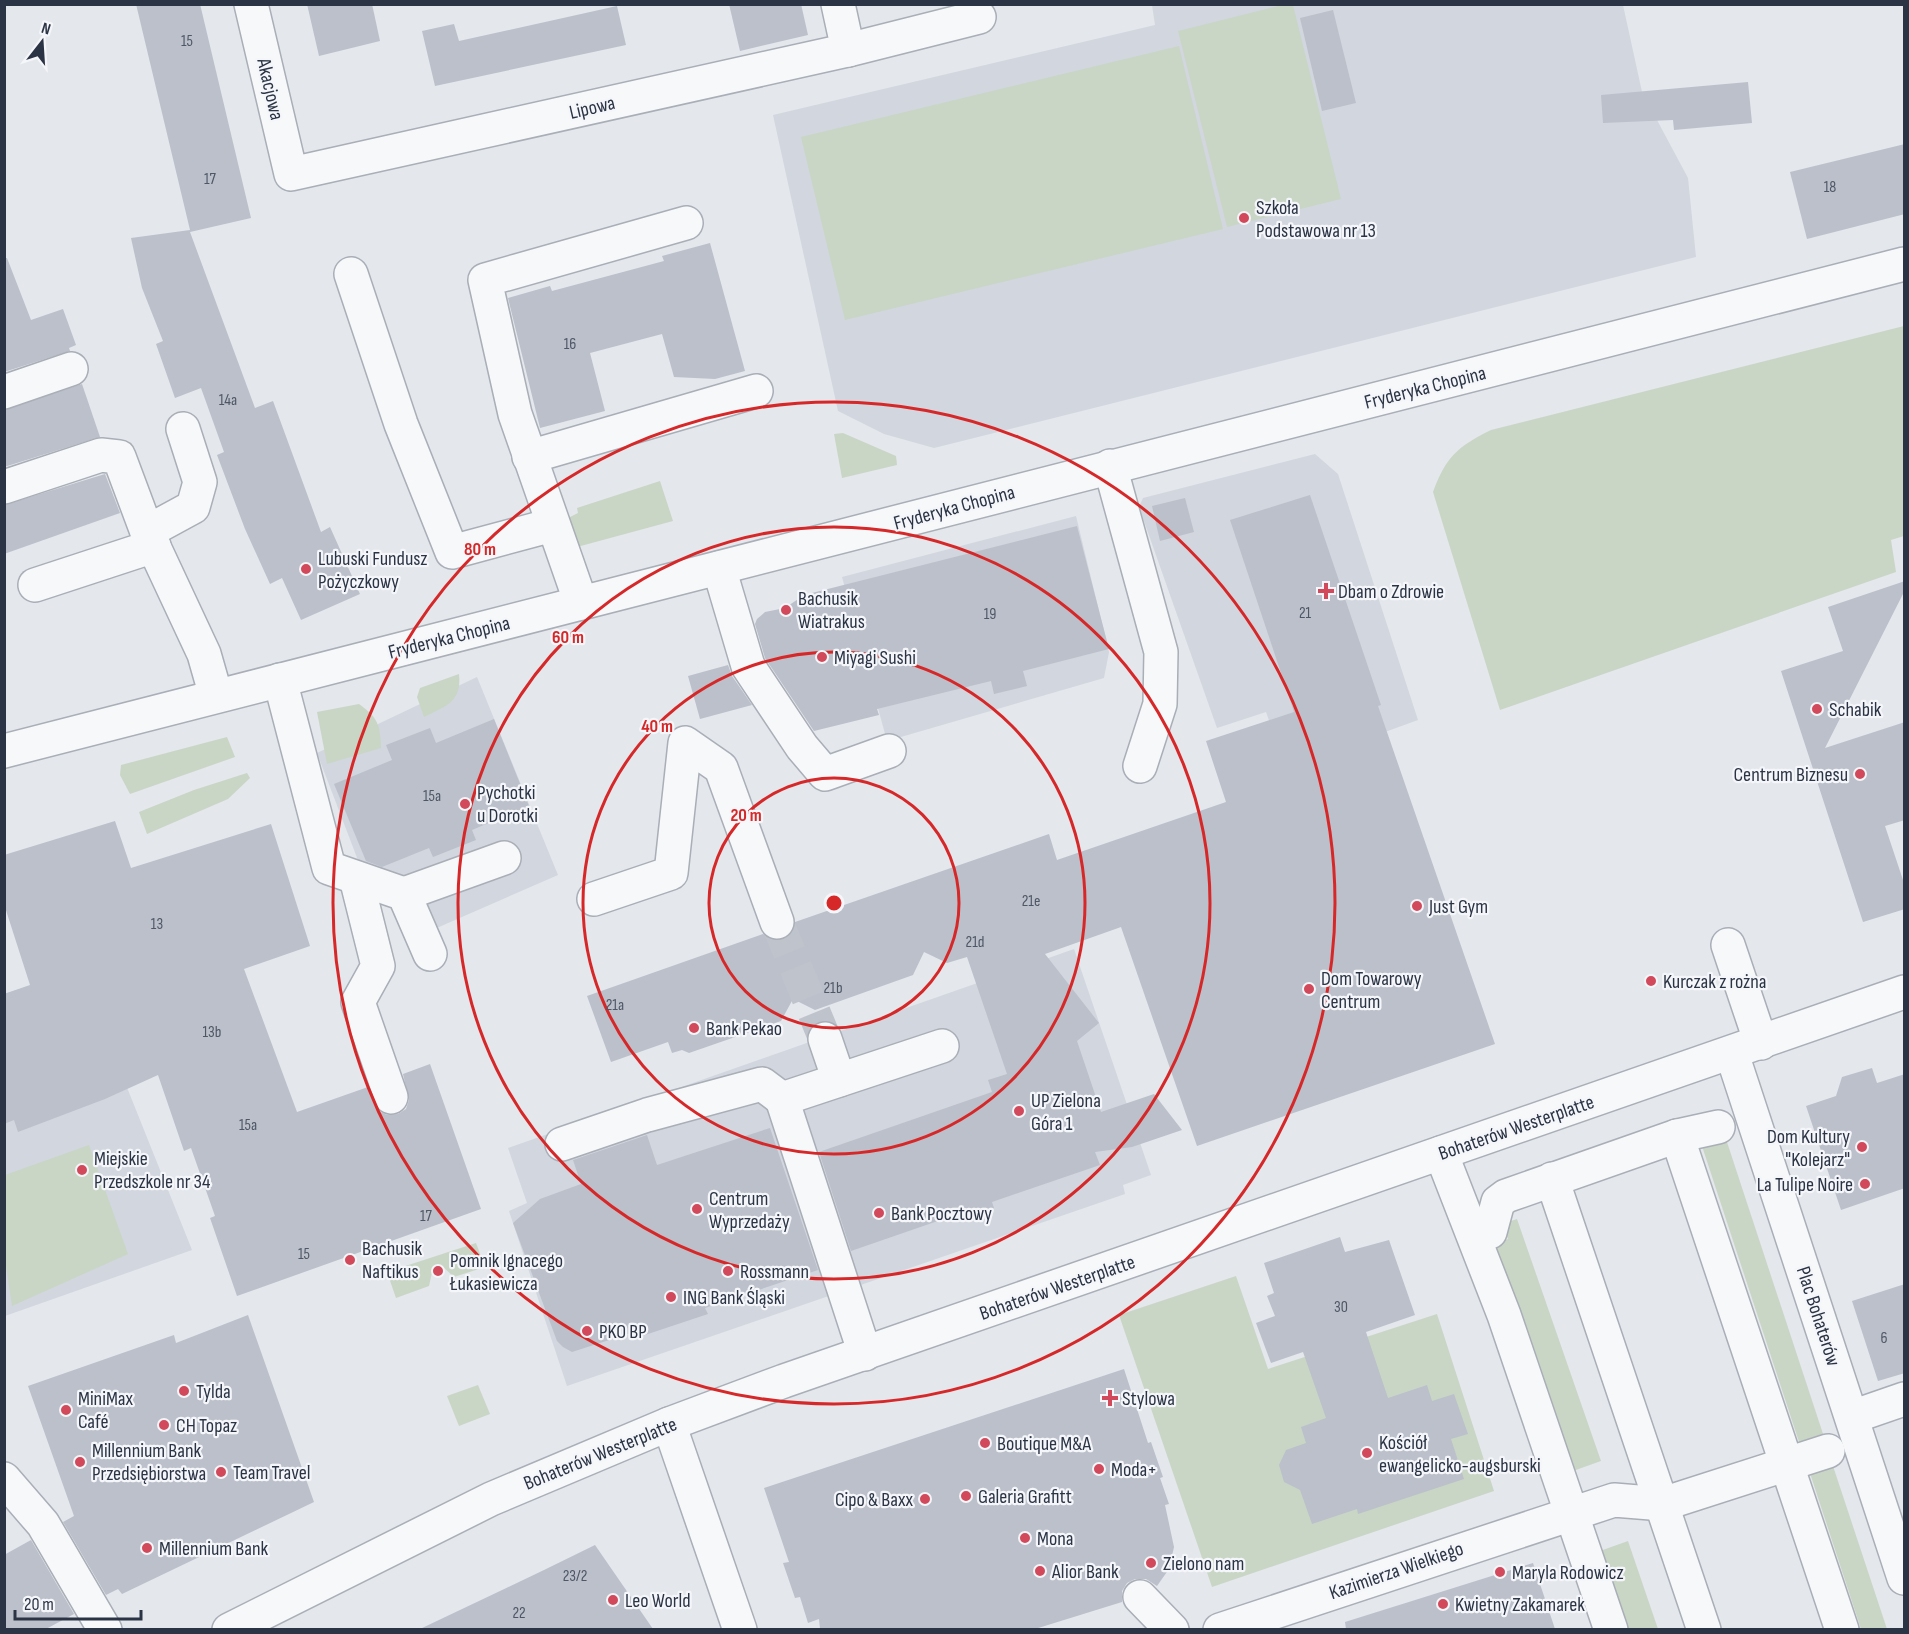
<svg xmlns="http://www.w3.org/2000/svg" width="1909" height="1634" font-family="'Sofia Sans Condensed',sans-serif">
<rect width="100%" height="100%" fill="#e4e7ec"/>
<g fill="#d2d6de">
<polygon points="1152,5 1623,5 1642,92 1688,178 1696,257 934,448 884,434 838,411 773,115 1155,25"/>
<polygon points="1315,454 1338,474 1418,720 1286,768 1266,712 1217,728 1139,507 1143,498"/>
<polygon points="1076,516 1109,652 1104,678 887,741 842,577"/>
<polygon points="477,677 558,875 423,934 364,876 317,753"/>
<polygon points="1074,949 1151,1175 1123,1185 1125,1194 567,1386 509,1211 527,1203 508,1148"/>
<polygon points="80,970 192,1250 5,1316 4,994"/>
</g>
<g fill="#c9d6c5">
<polygon points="1286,4 1293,5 1341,199 1227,227 1178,31"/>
<polygon points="1179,46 1223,229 845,320 801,137"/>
<path d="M1904 326V536L1891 540 1896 572 1500 710 1433 492C1446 457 1457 447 1491 430Z"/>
<polygon points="843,433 896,456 897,465 842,478 834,434"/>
<polygon points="660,481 673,521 577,547 566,519 578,513 577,508"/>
<path d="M459 674C462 702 446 706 424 717L417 697 420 688Z"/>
<path d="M359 704C378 718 380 724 381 748L327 764 317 712Z"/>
<polygon points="227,737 235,757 130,794 120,775 121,765"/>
<polygon points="247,773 250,778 228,799 147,834 139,812 194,790"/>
<polygon points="1725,1136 1827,1446 1803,1454 1701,1143"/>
<polygon points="89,1145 128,1254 12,1306 4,1252 5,1175"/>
<polygon points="1517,1219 1601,1461 1573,1471 1494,1245 1508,1239 1502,1224"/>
<polygon points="476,1243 485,1267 454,1277 441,1265 433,1268 429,1286 396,1298 387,1272"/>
<polygon points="1236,1276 1268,1369 1437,1314 1494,1491 1212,1587 1119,1315"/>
<polygon points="478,1385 490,1414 459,1426 447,1396"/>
<polygon points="1830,1457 1887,1629 1861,1629 1807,1464"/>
<polygon points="1628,1541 1658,1629 1627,1629 1600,1551"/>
</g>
<g fill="#bbc0ca">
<polygon points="136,4 200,4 251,218 190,232 255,408 273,401 321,532 330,527 360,594 301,620 282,578 270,584 245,529 217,455 224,452 201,388 175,398 156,344 163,341 142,288 131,238 190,230"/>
<polygon points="307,4 372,4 380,41 319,56"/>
<polygon points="729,4 801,4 808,35 740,51"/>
<polygon points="617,6 626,45 435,86 422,31 454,24 459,41"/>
<polygon points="1333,10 1356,103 1322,111 1300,18"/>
<polygon points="1748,82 1752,123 1674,130 1673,120 1603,123 1601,95"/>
<polygon points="1905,144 1905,214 1807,239 1790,172"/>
<polygon points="710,243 745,371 715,379 674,377 662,334 590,353 605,411 540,428 508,298 550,286 552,291 664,261 662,256"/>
<polygon points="4,258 7,258 31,320 63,309 76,345 69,348 70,351 4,372"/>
<polygon points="82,384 100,437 4,467 4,410"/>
<polygon points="105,474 120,513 4,554 4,505"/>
<polygon points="1310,495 1381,705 1378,706 1495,1044 1197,1146 1121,927 1045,954 1099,1023 1077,1041 1101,1112 1154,1094 1182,1130 1132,1147 1095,1152 1100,1165 992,1202 994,1208 959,1220 958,1214 851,1251 819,1152 992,1092 988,1080 1007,1074 967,957 947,963 924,952 913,975 815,1010 793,999 781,1021 689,1053 682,1050 672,1053 668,1042 611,1062 587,996 763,934 773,940 783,940 792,934 795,922 1049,834 1057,860 1226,802 1206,741 1294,712 1230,520"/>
<polygon points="1185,498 1194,532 1160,541 1152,506"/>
<polygon points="1077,526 1109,649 1023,671 1027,686 994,694 991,681 877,709 879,715 814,731 765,658 755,624 757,619 765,612 785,608 804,595"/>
<polygon points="1905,581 1905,590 1825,748 1905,722 1905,820 1885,826 1905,886 1905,909 1863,922 1781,671 1843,651 1828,607"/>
<polygon points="728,665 732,676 752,705 700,719 688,676"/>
<polygon points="494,719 529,806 472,830 476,840 433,857 429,848 382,867 366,861 334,784 392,760 386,745 430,728 436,743"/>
<polygon points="115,821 131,868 271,824 310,946 244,969 297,1112 368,1087 378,1111 387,1115 398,1114 406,1109 409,1100 403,1074 430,1064 481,1209 237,1296 210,1218 215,1216 191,1148 184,1151 158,1075 105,1099 18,1132 14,1120 4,1124 4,994 30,985 4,904 4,855"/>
<polygon points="1872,1068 1877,1083 1905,1074 1905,1188 1841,1210 1806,1106 1836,1096 1842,1077"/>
<polygon points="770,1128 818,1270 705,1308 708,1314 633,1339 631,1333 572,1352 563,1347 557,1341 513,1223 540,1199 581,1184 573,1160 647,1135 657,1165"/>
<polygon points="1340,1237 1345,1252 1389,1240 1415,1315 1366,1332 1388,1398 1427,1385 1432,1401 1454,1394 1468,1434 1451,1439 1464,1479 1358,1514 1357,1509 1312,1524 1300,1490 1284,1482 1279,1465 1286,1450 1306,1443 1301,1427 1326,1418 1303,1352 1271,1363 1256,1323 1275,1316 1267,1296 1274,1293 1264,1263"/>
<polygon points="1905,1284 1905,1373 1878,1381 1852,1301"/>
<polygon points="248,1315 314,1502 122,1594 118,1589 106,1595 63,1522 74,1516 28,1386 174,1335 176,1343"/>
<polygon points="1124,1369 1148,1443 1151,1442 1163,1477 1160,1478 1169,1504 1165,1505 1174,1547 1169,1569 1157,1586 1146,1579 1135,1579 1127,1583 1122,1591 1122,1602 1035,1629 820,1629 819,1619 808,1623 800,1597 795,1598 783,1563 789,1562 764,1488"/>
<polygon points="31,1540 74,1614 46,1629 4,1629 4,1555"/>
<polygon points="595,1545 653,1629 420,1629 544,1570"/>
<polygon points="1533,1563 1555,1629 1346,1629 1345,1622"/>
</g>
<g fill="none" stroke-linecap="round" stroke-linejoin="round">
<polyline stroke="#bfc3cb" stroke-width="33" stroke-dasharray="33 16" stroke-linecap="butt" points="777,922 825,1039"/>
<defs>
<g id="minor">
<polyline points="251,4 291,174 848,50 838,4"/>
<polyline points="848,50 979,17"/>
<polyline points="351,274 401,424 452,552 552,525"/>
<polyline points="4,392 71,369"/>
<polyline points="529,457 756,391"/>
<polyline points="1110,466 1161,652 1160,704 1140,766"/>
<polyline points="4,487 101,455 119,457 147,532 204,654 216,696"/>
<polyline points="147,532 193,507 200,482 183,429"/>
<polyline points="719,568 748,666 802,747 825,774 889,751"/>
<polyline points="35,585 154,546"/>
<polyline points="581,603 515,414 485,280 686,223"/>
<polyline points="280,680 329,868 404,894 430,954"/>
<polyline points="4,751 1904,264"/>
<polyline points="356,878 378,966 358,1002 391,1097"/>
<polyline points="404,894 504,858"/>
<polyline points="594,899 671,873 685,743 721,768 777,922"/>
<polyline points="1728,945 1761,1043"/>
<polyline points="825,1039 839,1080"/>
<polyline points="1732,1054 1904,1578"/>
<polyline points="1677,1136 1842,1630"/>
<polyline points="562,1144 647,1115 762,1084 782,1099"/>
<polyline points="1441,1153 1504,1315 1611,1630"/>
<polyline points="1552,1179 1704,1630"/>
<polyline points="1490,1232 1498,1202 1506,1196 1677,1136 1718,1127"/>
<polyline points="865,1354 782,1099 942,1046"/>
<polyline points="1852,1417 1904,1399"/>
<polyline points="669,1424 740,1630"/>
<polyline points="4,1479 43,1524 105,1630"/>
<polyline points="1140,1597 1172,1630"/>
<polyline points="229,1630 491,1499 669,1424 784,1381 1904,992"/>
<polyline points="1220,1630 1614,1500 1663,1504 1828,1451"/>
</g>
</defs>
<use href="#minor" stroke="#a9aeb7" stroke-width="36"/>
<use href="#minor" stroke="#f7f8fa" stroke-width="33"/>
</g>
<g fill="none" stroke="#d62828" stroke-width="3">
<circle cx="834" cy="903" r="125"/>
<circle cx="834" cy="903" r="251"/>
<circle cx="834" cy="903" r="376"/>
<circle cx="834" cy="903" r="501"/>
</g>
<g fill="#d1495b" stroke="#f4f6f9" stroke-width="2">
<circle cx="1244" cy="218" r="6"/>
<circle cx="306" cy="569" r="6"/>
<path d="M1323 582h6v6h6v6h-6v6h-6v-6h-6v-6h6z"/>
<circle cx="786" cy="610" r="6"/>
<circle cx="822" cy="657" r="6"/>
<circle cx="1817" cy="709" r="6"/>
<circle cx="1860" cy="774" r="6"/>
<circle cx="465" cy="804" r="6"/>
<circle cx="1417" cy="906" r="6"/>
<circle cx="1651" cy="981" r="6"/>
<circle cx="1309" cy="989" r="6"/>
<circle cx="694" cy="1028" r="6"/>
<circle cx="1019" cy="1111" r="6"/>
<circle cx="1862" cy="1147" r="6"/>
<circle cx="82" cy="1170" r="6"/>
<circle cx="1865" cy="1184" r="6"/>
<circle cx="697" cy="1209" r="6"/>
<circle cx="879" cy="1213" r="6"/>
<circle cx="350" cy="1260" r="6"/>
<circle cx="438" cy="1271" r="6"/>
<circle cx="728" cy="1271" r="6"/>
<circle cx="671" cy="1297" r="6"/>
<circle cx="587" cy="1331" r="6"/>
<circle cx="184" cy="1391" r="6"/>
<path d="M1107 1389h6v6h6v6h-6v6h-6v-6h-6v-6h6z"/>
<circle cx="66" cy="1410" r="6"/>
<circle cx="164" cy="1425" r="6"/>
<circle cx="985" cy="1443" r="6"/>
<circle cx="1367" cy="1453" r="6"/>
<circle cx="80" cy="1462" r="6"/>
<circle cx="1099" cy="1469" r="6"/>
<circle cx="221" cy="1472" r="6"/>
<circle cx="966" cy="1496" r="6"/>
<circle cx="925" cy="1499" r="6"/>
<circle cx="1025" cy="1538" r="6"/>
<circle cx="147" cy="1548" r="6"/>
<circle cx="1151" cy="1563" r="6"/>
<circle cx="1040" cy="1571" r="6"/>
<circle cx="1500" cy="1572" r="6"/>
<circle cx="613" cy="1600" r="6"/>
<circle cx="1443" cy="1604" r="6"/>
</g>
<g text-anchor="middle" stroke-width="4.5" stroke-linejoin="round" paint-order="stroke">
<g font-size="16" fill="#4f5766">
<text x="187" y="46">15</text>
<text x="210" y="184">17</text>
<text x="1830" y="192">18</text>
<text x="570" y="349">16</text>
<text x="228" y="405">14a</text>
<text x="1305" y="618">21</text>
<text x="990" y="619">19</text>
<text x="432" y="801">15a</text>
<text x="1031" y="906">21e</text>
<text x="157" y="929">13</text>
<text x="975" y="947">21d</text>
<text x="833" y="993">21b</text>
<text x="615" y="1010">21a</text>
<text x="212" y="1037">13b</text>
<text x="248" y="1130">15a</text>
<text x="426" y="1221">17</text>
<text x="304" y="1259">15</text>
<text x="1341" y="1312">30</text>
<text x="1884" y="1343">6</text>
<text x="575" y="1581">23/2</text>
<text x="519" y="1618">22</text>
</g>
<g font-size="20" fill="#2b3445" stroke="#f4f6f9">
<text transform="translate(271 89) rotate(77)" y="7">Akacjowa</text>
<text transform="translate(592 107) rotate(-13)" y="7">Lipowa</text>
<text transform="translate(1425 387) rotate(-14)" y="7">Fryderyka Chopina</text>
<text transform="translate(954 507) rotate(-15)" y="7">Fryderyka Chopina</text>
<text transform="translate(449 637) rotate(-14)" y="7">Fryderyka Chopina</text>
<text transform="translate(1516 1127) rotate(-19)" y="7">Bohaterów Westerplatte</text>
<text transform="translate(1057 1287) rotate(-19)" y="7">Bohaterów Westerplatte</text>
<text transform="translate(1819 1316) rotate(72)" y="7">Plac Bohaterów</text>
<text transform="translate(600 1453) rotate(-22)" y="7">Bohaterów Westerplatte</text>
<text transform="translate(1396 1570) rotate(-19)" y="7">Kazimierza Wielkiego</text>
</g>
<g font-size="20" fill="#2b3445" stroke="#f4f6f9" text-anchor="start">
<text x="1256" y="214">Szkoła<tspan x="1256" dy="23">Podstawowa nr 13</tspan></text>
<text x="318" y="565">Lubuski Fundusz<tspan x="318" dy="23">Pożyczkowy</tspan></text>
<text x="1338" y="598">Dbam o Zdrowie</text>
<text x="798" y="605">Bachusik<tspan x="798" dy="23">Wiatrakus</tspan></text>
<text x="834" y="664">Miyagi Sushi</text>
<text x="1829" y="716">Schabik</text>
<text x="1848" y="781" text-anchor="end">Centrum Biznesu</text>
<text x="477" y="799">Pychotki<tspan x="477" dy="23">u Dorotki</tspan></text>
<text x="1429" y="913">Just Gym</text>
<text x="1321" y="985">Dom Towarowy<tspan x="1321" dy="23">Centrum</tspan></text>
<text x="1663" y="988">Kurczak z rożna</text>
<text x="706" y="1035">Bank Pekao</text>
<text x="1031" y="1107">UP Zielona<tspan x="1031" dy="23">Góra 1</tspan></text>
<text x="1850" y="1143" text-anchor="end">Dom Kultury<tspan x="1850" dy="23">"Kolejarz"</tspan></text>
<text x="94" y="1165">Miejskie<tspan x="94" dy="23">Przedszkole nr 34</tspan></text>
<text x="1853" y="1191" text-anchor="end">La Tulipe Noire</text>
<text x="709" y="1205">Centrum<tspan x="709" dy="23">Wyprzedaży</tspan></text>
<text x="891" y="1220">Bank Pocztowy</text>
<text x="362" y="1255">Bachusik<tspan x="362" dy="23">Naftikus</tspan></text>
<text x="450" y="1267">Pomnik Ignacego<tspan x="450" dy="23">Łukasiewicza</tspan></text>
<text x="740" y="1278">Rossmann</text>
<text x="683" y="1304">ING Bank Śląski</text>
<text x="599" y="1338">PKO BP</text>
<text x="196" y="1398">Tylda</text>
<text x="78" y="1405">MiniMax<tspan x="78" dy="23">Café</tspan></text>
<text x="1122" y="1405">Stylowa</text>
<text x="176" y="1432">CH Topaz</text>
<text x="1379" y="1449">Kościół<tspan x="1379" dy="23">ewangelicko-augsburski</tspan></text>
<text x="997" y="1450">Boutique M&amp;A</text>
<text x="92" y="1457">Millennium Bank<tspan x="92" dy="23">Przedsiębiorstwa</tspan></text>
<text x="1111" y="1476">Moda+</text>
<text x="233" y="1479">Team Travel</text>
<text x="978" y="1503">Galeria Grafitt</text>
<text x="913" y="1506" text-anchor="end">Cipo &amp; Baxx</text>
<text x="1037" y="1545">Mona</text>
<text x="159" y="1555">Millennium Bank</text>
<text x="1163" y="1570">Zielono nam</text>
<text x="1052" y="1578">Alior Bank</text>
<text x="1512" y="1579">Maryla Rodowicz</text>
<text x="625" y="1607">Leo World</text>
<text x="1455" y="1611">Kwietny Zakamarek</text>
</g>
</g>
<circle cx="834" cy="903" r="9" fill="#d62828" stroke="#f4f6f9" stroke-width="3"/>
<g font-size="18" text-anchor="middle" font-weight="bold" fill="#d62828" stroke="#f4f6f9" stroke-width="4.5" stroke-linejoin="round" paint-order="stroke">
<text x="480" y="555">80 m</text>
<text x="568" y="643">60 m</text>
<text x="657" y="732">40 m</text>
<text x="746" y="821">20 m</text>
</g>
<rect width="1909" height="1634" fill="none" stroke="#2b3445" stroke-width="12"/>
<g transform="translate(42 42) rotate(17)" stroke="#f4f6f9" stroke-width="4.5" paint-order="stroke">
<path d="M0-4.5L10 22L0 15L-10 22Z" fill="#2b3445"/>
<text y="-9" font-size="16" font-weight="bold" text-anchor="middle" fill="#2b3445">N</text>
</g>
<path d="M15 1610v9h126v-9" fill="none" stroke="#2b3445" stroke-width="3"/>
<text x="24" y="1610" font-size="18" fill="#2b3445" stroke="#f4f6f9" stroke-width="4.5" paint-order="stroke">20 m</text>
</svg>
